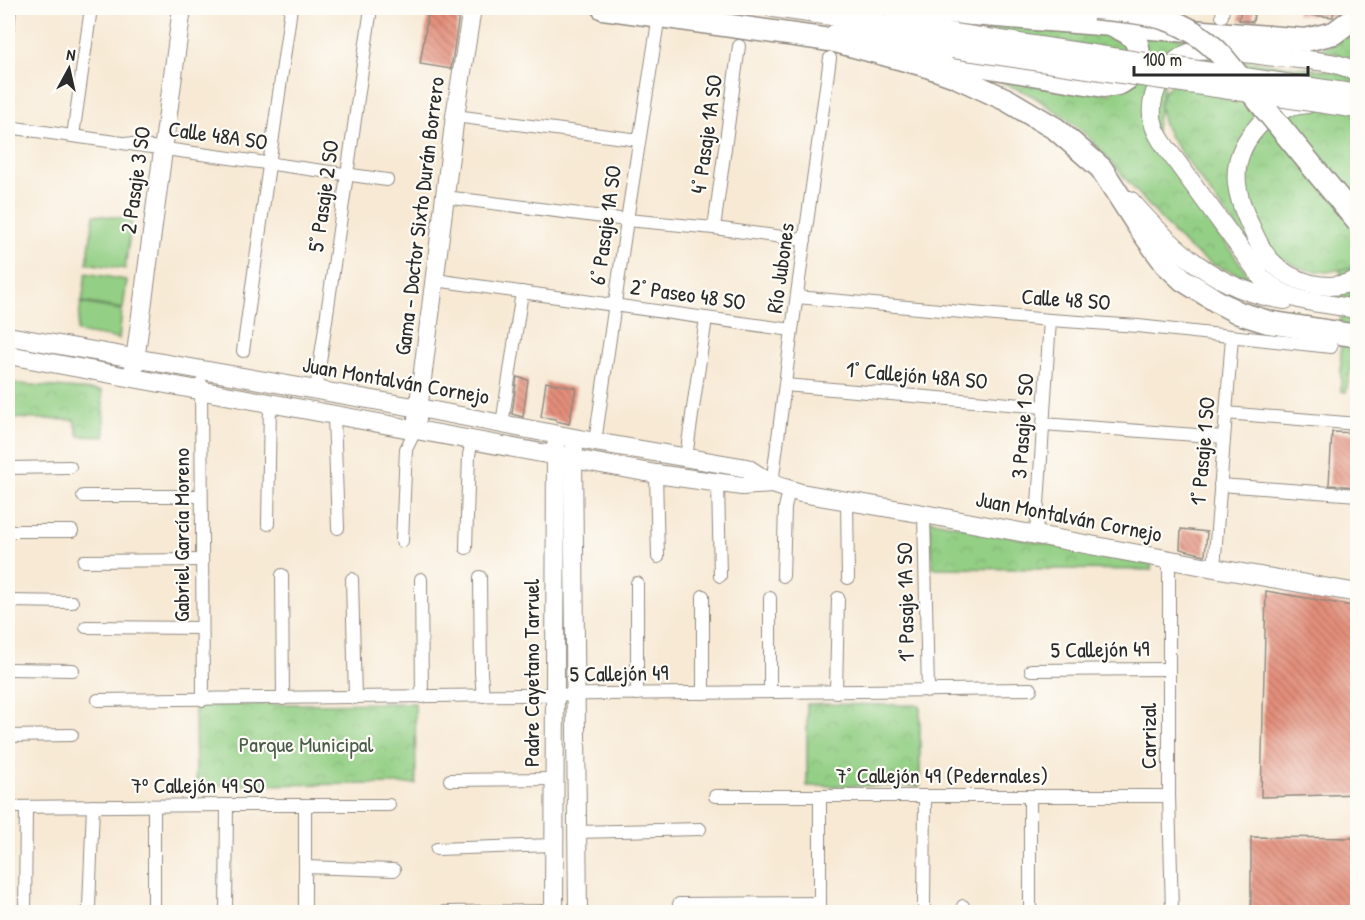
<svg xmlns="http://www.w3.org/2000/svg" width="1365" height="920" font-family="'Patrick Hand',sans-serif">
<defs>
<pattern id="grass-dots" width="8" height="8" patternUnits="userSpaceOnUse" patternTransform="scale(1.5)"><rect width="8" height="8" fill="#93cf84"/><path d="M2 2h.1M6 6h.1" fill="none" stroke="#7fb272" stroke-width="1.8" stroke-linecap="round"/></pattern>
<pattern id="park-crowns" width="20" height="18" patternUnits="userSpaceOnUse" patternTransform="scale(1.5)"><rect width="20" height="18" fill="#93cf84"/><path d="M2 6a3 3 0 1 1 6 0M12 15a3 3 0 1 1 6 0" fill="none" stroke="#7fb272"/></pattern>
<pattern id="building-back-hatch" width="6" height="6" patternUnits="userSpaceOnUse" patternTransform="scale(1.5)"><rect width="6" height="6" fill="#e38e7a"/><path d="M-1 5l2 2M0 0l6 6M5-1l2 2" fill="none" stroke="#b87464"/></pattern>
</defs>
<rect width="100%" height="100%" fill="#fdfcf7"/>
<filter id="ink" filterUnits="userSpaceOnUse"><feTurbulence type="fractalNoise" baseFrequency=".0167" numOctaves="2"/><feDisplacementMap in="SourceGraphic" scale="12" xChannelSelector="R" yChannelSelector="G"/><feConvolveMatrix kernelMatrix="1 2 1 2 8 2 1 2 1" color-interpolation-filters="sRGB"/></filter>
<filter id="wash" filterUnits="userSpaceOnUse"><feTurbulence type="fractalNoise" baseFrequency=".008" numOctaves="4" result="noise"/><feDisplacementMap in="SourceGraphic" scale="24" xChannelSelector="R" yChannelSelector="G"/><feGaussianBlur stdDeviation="1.35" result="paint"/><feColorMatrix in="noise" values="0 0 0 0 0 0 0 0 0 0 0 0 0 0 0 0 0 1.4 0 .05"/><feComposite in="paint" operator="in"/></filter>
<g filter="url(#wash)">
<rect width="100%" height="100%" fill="#f7e9d4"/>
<g fill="url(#grass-dots)" stroke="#5f7d58" stroke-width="1.5">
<polygon points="1343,8 1345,8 1348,24 1348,37 1358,34 1357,59 1349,56 1351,294 1357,294 1358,300 1351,299 1352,364 1346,392 1341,391 1339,54 1316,51 1339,42 1339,25"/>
<polygon points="940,19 1106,32 1123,39 1130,52 940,24"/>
</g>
<g fill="url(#park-crowns)" stroke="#5f7d58" stroke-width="1.5">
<polygon points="1139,31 1193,40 1175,50 1168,58 1154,141 1251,279 1212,264 1190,249 1173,233 1089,137 1062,115 1033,96 975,70 1110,94"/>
<polygon points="1204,56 1339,72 1357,81 1357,264 1353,267 1327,272 1306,270 1249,243 1219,205 1170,137 1163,122 1160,106 1163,93 1194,60"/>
<polygon points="8,383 102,391 105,437 79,436 74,420 8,418"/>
<polygon points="929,520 1152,565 1151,570 933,568"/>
<polygon points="415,703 416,784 196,785 195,705"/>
<polygon points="807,704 920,705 920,786 807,786"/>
</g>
<g fill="#93cf84" stroke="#5f7d58" stroke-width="1.5">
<polygon points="94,215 132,219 125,269 87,263"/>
<polygon points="86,273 127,280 123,309 82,302"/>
<polygon points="81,303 122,310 119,339 77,332"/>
</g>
<g id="blocks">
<g fill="url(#building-back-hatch)">
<polygon points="429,8 460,8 451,69 420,64"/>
<polygon points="1241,8 1255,8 1253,22 1239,20"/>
<polygon points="1297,8 1334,8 1333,17 1296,14"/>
<polygon points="517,377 528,380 523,417 512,414"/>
<polygon points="546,382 576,388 569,424 556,421 556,419 541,417"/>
<polygon points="1332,432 1358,433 1358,487 1329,485"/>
<polygon points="1181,529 1207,532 1205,555 1180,549"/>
<polygon points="1266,591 1358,607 1358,794 1261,797"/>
<polygon points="1251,837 1358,838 1358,912 1251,912"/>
</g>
</g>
</g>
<g filter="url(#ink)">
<use href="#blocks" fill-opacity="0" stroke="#918a80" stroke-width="1.5"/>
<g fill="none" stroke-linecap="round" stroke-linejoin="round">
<defs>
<g id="street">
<polyline points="1222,16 1223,8"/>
<polyline points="8,28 10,8"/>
<polyline points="455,116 639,140"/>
<polyline points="8,127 387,180"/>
<polyline points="73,136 91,8"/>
<polyline points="445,197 627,220 714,228 805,240"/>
<polyline points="714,228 739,46"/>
<polyline points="435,280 792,330"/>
<polyline points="797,297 1050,320 1138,326 1331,347"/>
<polyline points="243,351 291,8"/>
<polyline points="201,383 203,700"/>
<polyline points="785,385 1044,407"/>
<polyline points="316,390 371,8"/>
<polyline points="1226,413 1358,424"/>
<polyline points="334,416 338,528"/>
<polyline points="502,424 522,292"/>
<polyline points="1043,424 1224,437"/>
<polyline points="595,442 627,220 659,15"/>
<polyline points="686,457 706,318"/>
<polyline points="8,468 70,467"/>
<polyline points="656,474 658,557"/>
<polyline points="718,483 720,576"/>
<polyline points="772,484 792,330 830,58"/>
<polyline points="1220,485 1358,495"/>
<polyline points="83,496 201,496"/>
<polyline points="847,500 848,578"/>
<polyline points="924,514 928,691"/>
<polyline points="268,524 270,404"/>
<polyline points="8,531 72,531"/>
<polyline points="1036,535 1050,320"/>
<polyline points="402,541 406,449 415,431"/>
<polyline points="466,548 469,455 472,441"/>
<polyline points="1169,560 1169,796 1172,912"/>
<polyline points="84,561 202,560"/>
<polyline points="1214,568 1232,337"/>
<polyline points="282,575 283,699"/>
<polyline points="783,576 785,508 789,490"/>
<polyline points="480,577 481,673 483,696"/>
<polyline points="352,579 355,698"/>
<polyline points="421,579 422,697"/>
<polyline points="637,583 637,694"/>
<polyline points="703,596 703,693"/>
<polyline points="8,601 72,602"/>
<polyline points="86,627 202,628"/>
<polyline points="8,669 73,670"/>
<polyline points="1031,670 1169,669"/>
<polyline points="770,692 770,598"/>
<polyline points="836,692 838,598"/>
<polyline points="98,700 1031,689"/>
<polyline points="8,736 72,735"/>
<polyline points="450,780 555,779"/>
<polyline points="715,796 1169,796"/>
<polyline points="820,796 820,912"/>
<polyline points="1030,796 1030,912"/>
<polyline points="305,805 305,912"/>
<polyline points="154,806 154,912"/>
<polyline points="8,807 227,805 389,805"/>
<polyline points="577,832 700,829"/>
<polyline points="437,849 554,845"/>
<polyline points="305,867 394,870"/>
<polyline points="679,904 820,903"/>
<polyline points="924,905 925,796"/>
<polyline points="963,906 963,912"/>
<polyline points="89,907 93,806"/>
<polyline points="25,912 26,807"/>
<polyline points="226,912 227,805"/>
<polyline points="445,912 554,911"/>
</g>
<g id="secondary">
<polyline points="773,8 954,33"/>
<polyline points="834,34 866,36 953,49"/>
<path d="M1358 73C1351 69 1344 66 1336 64 1317 60 1296 59 1276 57 1257 55 1205 46 1189 53 1165 63 1147 96 1153 122 1155 131 1160 139 1165 146L1262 278C1295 307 1319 300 1358 310"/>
<path d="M1308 104C1284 106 1268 113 1253 132 1228 163 1235 194 1251 227 1256 238 1261 250 1269 259 1290 283 1329 294 1358 279"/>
<path d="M1130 200C1173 249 1217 291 1285 300"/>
<polyline points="8,336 419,408 595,442 747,468 772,484 801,493 924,514 1214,568 1358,593"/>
<polyline points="8,355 656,474 742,486 772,484"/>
<polyline points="134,368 182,8"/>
<polyline points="417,419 455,116 472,8"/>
<polyline points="574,449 573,459 578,912"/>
<polyline points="554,912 556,445"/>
</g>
<g id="highway">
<polyline points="603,8 844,42"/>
<polyline points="895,8 1306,40 1334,33 1358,15"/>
<polyline points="831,40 924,65 955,76 1007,100 1056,129 1101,168 1139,227 1166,264 1183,280 1218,302 1239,313 1268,322 1358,336"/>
<path d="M930 57 1104 86C1110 85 1117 85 1122 82 1136 75 1143 53 1135 40 1128 30 1116 27 1106 23"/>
</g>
</defs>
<use href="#street" stroke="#918a80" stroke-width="14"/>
<use href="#secondary" stroke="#918a80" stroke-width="20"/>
<use href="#highway" stroke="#918a80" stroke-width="25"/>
<use href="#street" stroke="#fff" stroke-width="12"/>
<use href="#secondary" stroke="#fff" stroke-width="18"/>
<use href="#highway" stroke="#fff" stroke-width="22"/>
<defs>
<g id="secondary-bridge">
<polyline points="954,33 1358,94"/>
<polyline points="953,49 1358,109"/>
</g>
<path id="highway-bridge" d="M1094 8C1146 13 1182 14 1221 55L1358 222"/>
</defs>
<use href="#secondary-bridge" stroke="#918a80" stroke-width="20" stroke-linecap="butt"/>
<use href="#highway-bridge" stroke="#918a80" stroke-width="25" stroke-linecap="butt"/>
<use href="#secondary-bridge" stroke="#fff" stroke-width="18"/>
<use href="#highway-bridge" stroke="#fff" stroke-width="22"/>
</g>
</g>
<g text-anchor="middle" stroke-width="4.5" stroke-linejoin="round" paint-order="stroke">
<g font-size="22" fill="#2b2b2b" stroke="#fdfcf7">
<text transform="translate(706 134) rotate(-82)" y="8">4° Pasaje 1A SO</text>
<text transform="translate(218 135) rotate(8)" y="8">Calle 48A SO</text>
<text transform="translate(135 180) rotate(-82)" y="8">2 Pasaje 3 SO</text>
<text transform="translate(323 196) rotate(-82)" y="8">5° Pasaje 2 SO</text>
<text transform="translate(419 216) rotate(-83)" y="8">Gama - Doctor Sixto Durán Borrero</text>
<text transform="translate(605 225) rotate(-82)" y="8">6° Pasaje 1A SO</text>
<text transform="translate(780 268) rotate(-82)" y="8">Río Jubones</text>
<text transform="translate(688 294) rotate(8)" y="8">2° Paseo 48 SO</text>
<text transform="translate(1066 299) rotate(4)" y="8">Calle 48 SO</text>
<text transform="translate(917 375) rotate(5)" y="8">1° Callejón 48A SO</text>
<text transform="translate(396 380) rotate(10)" y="8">Juan Montalván Cornejo</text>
<text transform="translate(1022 426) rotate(-86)" y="8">3 Pasaje 1 SO</text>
<text transform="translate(1202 451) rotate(-85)" y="8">1° Pasaje 1 SO</text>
<text transform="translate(1069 516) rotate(11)" y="8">Juan Montalván Cornejo</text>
<text transform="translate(181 535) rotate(-90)" y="8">Gabriel García Moreno</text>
<text transform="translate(905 602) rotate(-91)" y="8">1° Pasaje 1A SO</text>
<text transform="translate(1100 649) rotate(-1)" y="8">5 Callejón 49</text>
<text transform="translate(531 673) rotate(-90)" y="8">Padre Cayetano Tarruel</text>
<text transform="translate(619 673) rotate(-1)" y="8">5 Callejón 49</text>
<text transform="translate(1148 736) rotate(-90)" y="8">Carrizal</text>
<text x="942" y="783">7° Callejón 49 (Pedernales)</text>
<text x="198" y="793">7º Callejón 49 SO</text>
</g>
<g font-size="22" fill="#4a5c46" stroke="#fdfcf7">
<text x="306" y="752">Parque Municipal</text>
</g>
</g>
<rect width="1365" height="920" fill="none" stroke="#fdfcf7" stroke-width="30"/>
<g transform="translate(69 69) rotate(8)" stroke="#fdfcf7" stroke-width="4.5" paint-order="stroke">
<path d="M0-4.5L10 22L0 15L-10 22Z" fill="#2b2b2b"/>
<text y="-9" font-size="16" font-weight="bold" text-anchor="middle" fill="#2b2b2b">N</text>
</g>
<path d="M1134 66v9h174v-9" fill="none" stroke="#2b2b2b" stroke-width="3"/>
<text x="1143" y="66" font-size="18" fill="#2b2b2b" stroke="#fdfcf7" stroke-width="4.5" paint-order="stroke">100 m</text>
</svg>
